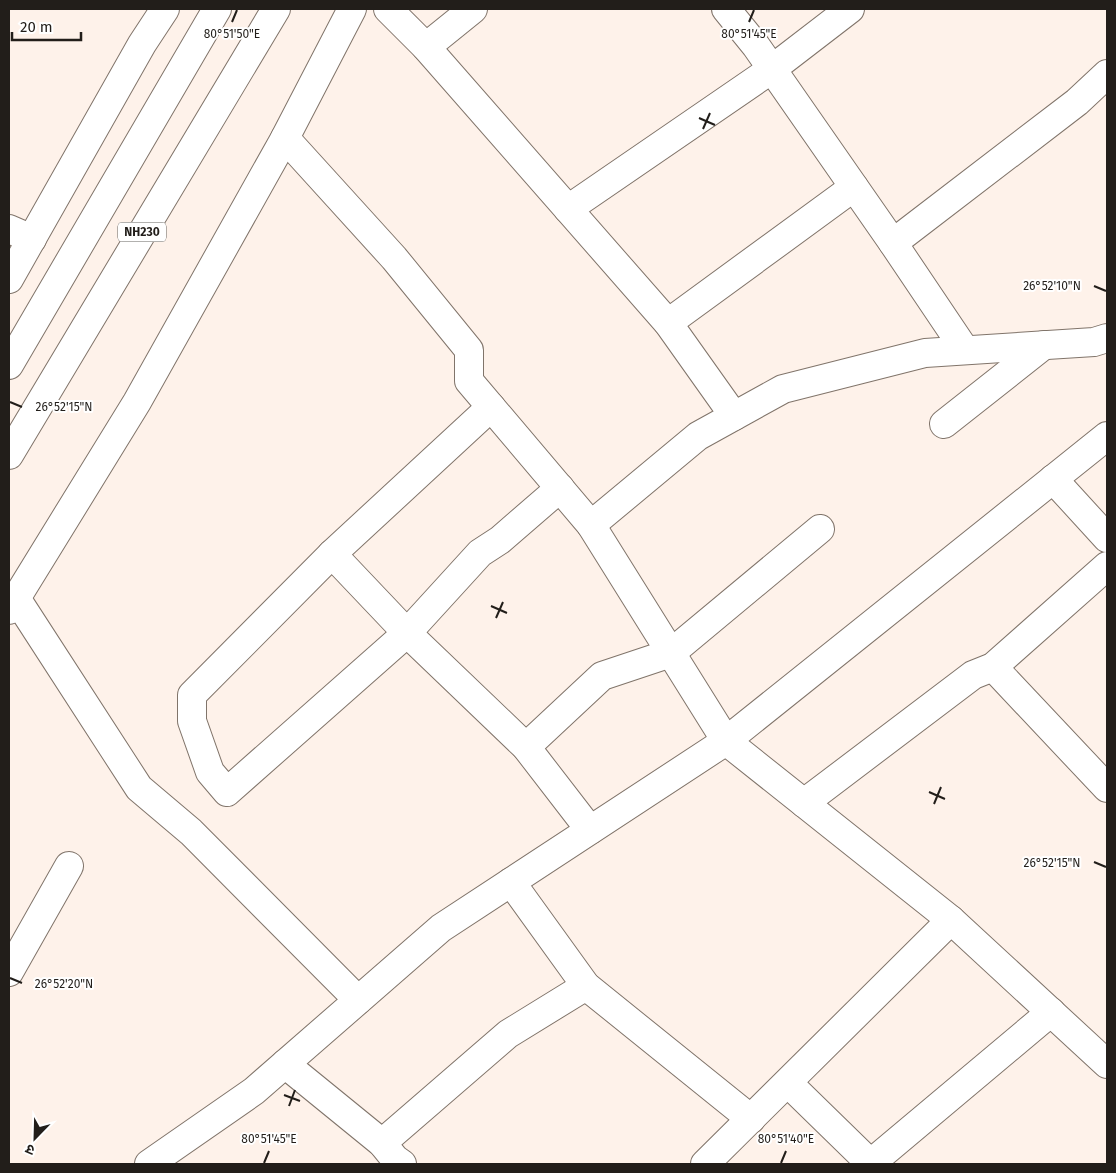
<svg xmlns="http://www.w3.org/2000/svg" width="1116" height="1173" font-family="'Fira Sans','Noto Sans Devanagari',sans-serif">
<rect width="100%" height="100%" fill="#fef2ea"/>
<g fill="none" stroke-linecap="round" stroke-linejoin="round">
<defs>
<g id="minor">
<polyline points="388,9 426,47 668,323 734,416"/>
<polyline points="726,9 756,46 893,243 965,350"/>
<polyline points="426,47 473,9"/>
<polyline points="285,138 394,258 469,350 469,381 591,525 698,436 783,389 925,353 1094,342 1107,338"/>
<polyline points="568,209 772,69 850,9"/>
<polyline points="9,229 32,239"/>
<polyline points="893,243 1077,102 1107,74"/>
<polyline points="9,279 142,44 165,9"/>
<polyline points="668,323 854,187"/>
<polyline points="491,407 332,554 192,695 192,721 210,772 227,792 407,633 480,553 500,540 560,488"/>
<polyline points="944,424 1044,345"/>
<polyline points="1053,479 1107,538"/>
<polyline points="591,525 726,741 951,920 705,1164"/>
<polyline points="332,554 407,633 526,747 590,830"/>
<polyline points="16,598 139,788 191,832 358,1000"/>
<polyline points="9,610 137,402 285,138 352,9"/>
<polyline points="993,667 1107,788"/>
<polyline points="526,747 602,676 671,653 820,529"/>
<polyline points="804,803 973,675 993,667 1107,566"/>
<polyline points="511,882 586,986 751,1119"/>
<polyline points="951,920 1107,1064"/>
<polyline points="9,972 69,866"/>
<polyline points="285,1064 382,1143 395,1159 402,1164"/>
<polyline points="788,1083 871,1164"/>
<polyline points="382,1143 508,1034 586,986"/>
<polyline points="149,1164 254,1091 441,928 726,741 1107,436"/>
<polyline points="870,1164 1051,1012"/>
</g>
<g id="highway">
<polyline points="9,365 217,9"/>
<polyline points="9,455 276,9"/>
</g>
</defs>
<use href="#minor" stroke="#80746a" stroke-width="30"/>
<use href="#highway" stroke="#80746a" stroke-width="30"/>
<use href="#minor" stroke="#fff" stroke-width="28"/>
<use href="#highway" stroke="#fff" stroke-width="28"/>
</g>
<path fill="none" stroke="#221e1a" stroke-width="2" d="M232 22 237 10M749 22 754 10M699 118 715 125M703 129 710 113M1094 286 1106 291M10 402 22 407M491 606 507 613M496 618 503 602M929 792 945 799M934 804 941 787M1094 862 1106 867M10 978 22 983M284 1095 300 1101M289 1106 295 1090M264 1163 269 1151M781 1163 786 1151"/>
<g text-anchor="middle" stroke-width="4" stroke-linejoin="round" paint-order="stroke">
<rect fill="#fff" stroke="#64625f" stroke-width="1" x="118" y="222.5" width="48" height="19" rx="4"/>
<g font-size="12" font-weight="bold" fill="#221e1a">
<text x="142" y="236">NH230</text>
</g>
</g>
<g font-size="12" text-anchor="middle" fill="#221e1a" stroke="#fff" stroke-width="4" stroke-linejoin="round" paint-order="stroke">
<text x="749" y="38">80°51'45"E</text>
<text x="232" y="38">80°51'50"E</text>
<text x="1052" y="290">26°52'10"N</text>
<text x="64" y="411">26°52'15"N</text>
<text x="1052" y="867">26°52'15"N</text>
<text x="64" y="988">26°52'20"N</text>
<text x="269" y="1143">80°51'45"E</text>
<text x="786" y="1143">80°51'40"E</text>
</g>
<rect width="1116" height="1173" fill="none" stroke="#221e1a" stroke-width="20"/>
<g transform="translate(35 1138) rotate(203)" stroke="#ffffff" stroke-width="4" paint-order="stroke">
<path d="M0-4L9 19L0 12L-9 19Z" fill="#221e1a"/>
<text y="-8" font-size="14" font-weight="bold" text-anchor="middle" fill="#221e1a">उ</text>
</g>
<path d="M12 32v8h69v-8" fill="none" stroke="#221e1a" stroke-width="2.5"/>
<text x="20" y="32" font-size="15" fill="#221e1a" stroke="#ffffff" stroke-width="4" paint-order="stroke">20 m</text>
</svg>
